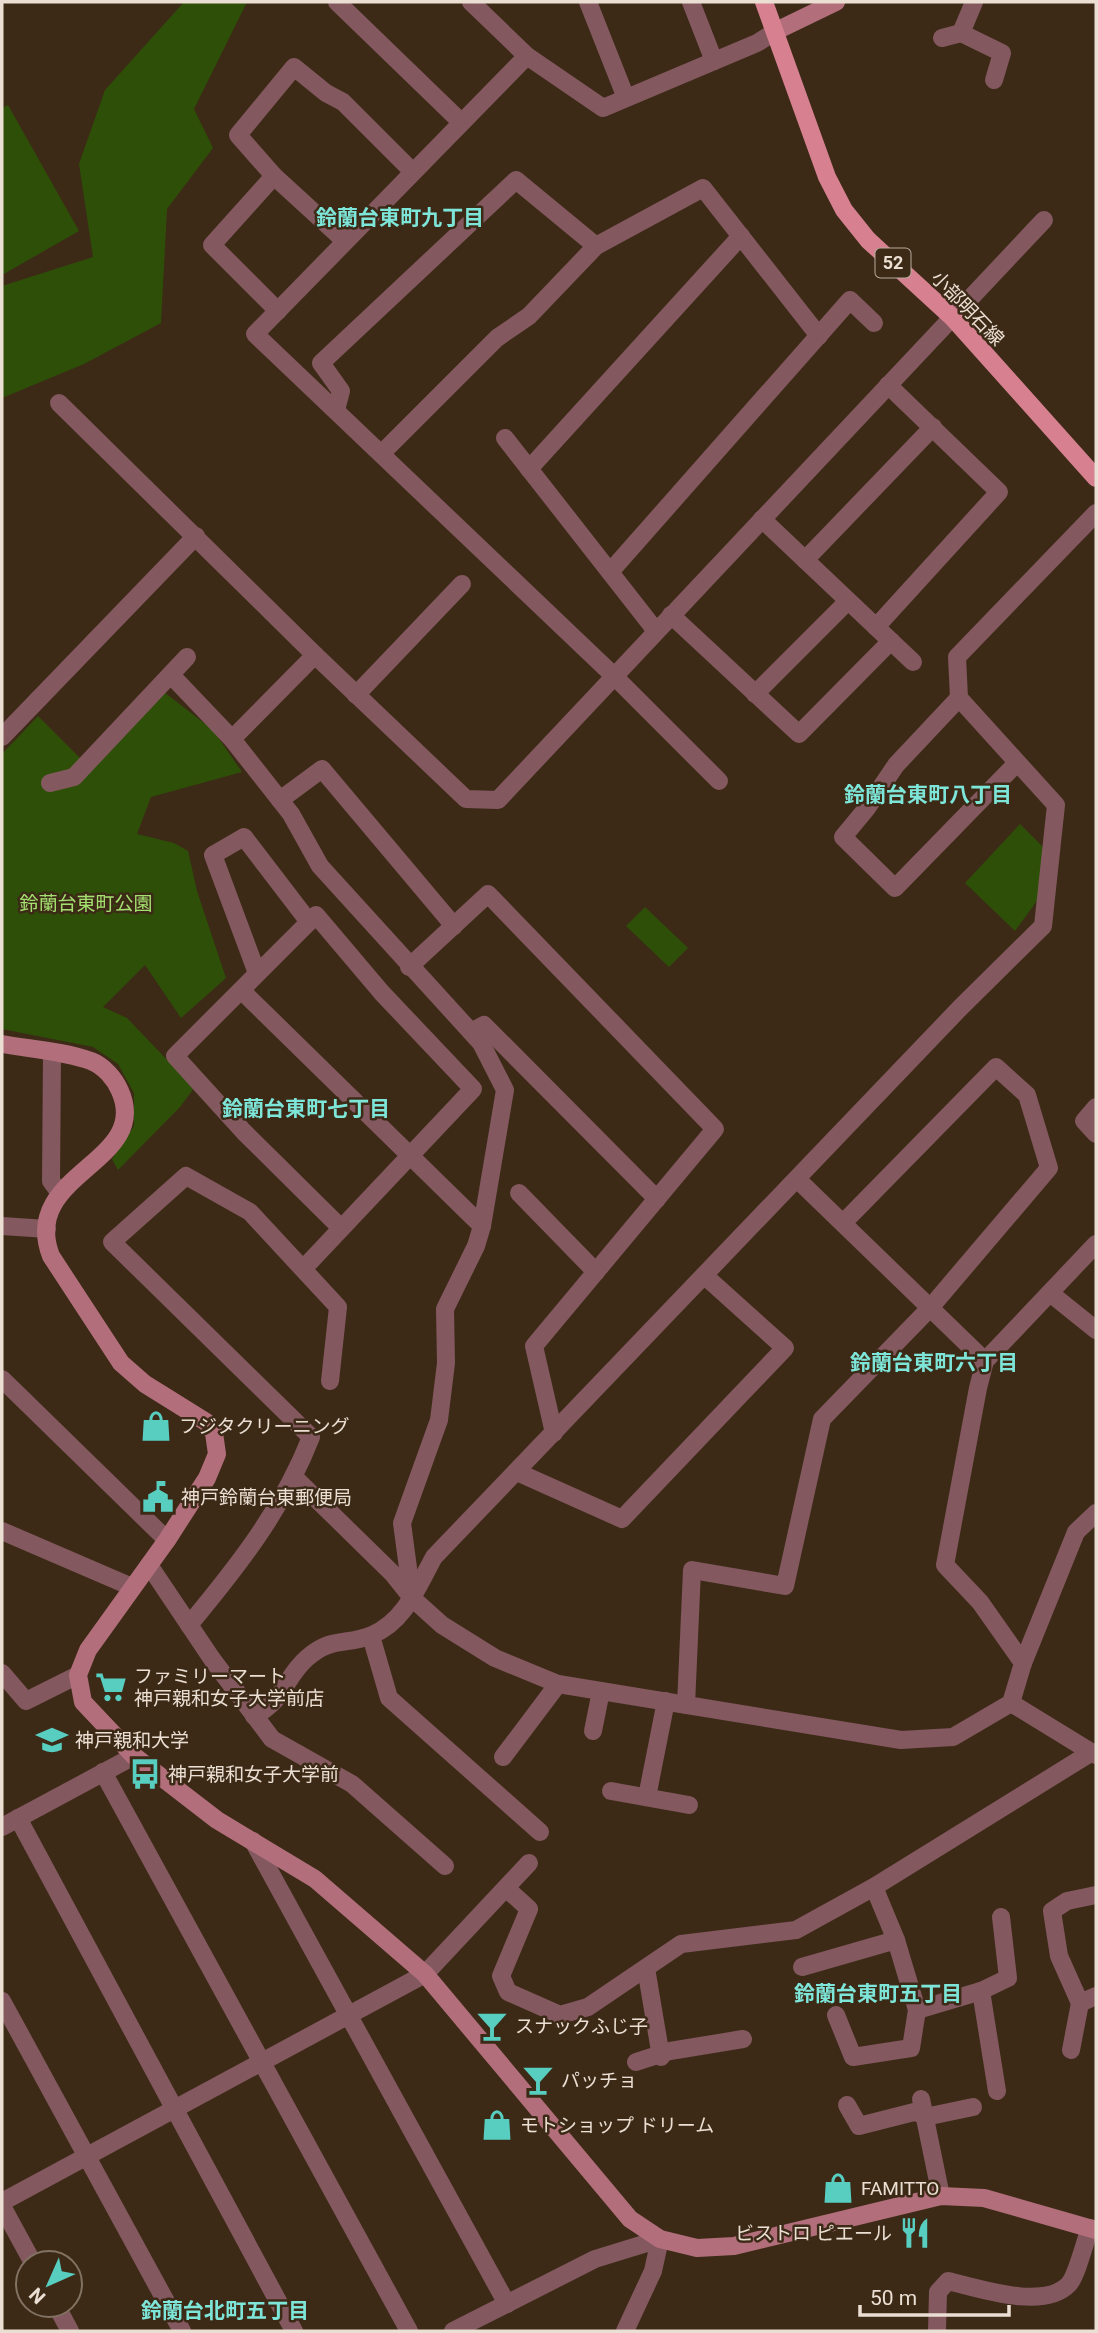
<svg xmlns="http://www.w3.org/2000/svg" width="1098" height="2333" font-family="Roboto,'Noto Sans JP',sans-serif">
<rect width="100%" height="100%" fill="#3c2a17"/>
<g fill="#2e4f08">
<polygon points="184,2 247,2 194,109 213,148 167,209 161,323 84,364 2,398 2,286 93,257 79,164 105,90"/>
<polygon points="8,105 79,231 2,275 2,108"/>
<polygon points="164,692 213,730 242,772 151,797 137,834 174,843 188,851 197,891 226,978 181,1018 145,965 103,1007 127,1018 194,1088 180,1107 118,1170 112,1159 134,1126 134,1093 118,1064 93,1047 2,1029 2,754 38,716 91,769"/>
<polygon points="1020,824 1044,848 1039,898 1015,931 965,883"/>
<polygon points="645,907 688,948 669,967 626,926"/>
</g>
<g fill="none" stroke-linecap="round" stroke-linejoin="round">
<g stroke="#83585f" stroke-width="18">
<polyline points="337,2 461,122"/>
<polyline points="471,2 527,56 603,108 757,43 776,31"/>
<polyline points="588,2 626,98"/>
<polyline points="691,2 714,61"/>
<polyline points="961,33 974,2"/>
<polyline points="942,38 961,33 1002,53 994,80"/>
<polyline points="527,56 255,334 614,676 719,781"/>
<polyline points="274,176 212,245 278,311"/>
<polyline points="345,241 274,176 238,135 294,67 326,93 343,102 413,172"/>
<polyline points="59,403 315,655 466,799 498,800 1044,220"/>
<polyline points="336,410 341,391 321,363 516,180 596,246"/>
<polyline points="505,438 656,631"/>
<polyline points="381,454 497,338 529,316 596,246 703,188 819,336"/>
<polyline points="529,469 741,236"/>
<polyline points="762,519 913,662"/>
<polyline points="805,560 933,427"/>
<polyline points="610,572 850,300 874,323"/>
<polyline points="671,615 799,734 891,641"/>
<polyline points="876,627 999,492 888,385"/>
<polyline points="171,675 232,739 291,814 320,866 481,1043 505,1090 482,1226 476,1246 445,1309 446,1363 439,1420 402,1523 412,1598 442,1625 495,1658 558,1684 901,1740 953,1737 1011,1703 1023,1663 980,1602 945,1565 978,1388 985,1361 1096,1244"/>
<polyline points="755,694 848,601"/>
<polyline points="356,695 462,584"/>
<polyline points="959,698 896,765 867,808 843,837 895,888 1017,763"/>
<polyline points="2,737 196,536"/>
<polyline points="232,739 315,655"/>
<polyline points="50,783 74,777 187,657"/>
<polyline points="280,800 322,769 454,926"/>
<polyline points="409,967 488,894 715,1129 534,1346 554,1433"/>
<polyline points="257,973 213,855 244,837 309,922"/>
<polyline points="242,991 482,1226"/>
<polyline points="471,1032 484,1025 657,1199"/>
<polyline points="52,1053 51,1181 59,1192"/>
<polyline points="1096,1107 1084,1121 1096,1134"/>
<polyline points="798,1180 985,1361"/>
<polyline points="519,1193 596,1272"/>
<polyline points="2,1226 47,1229"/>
<polyline points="304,1268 473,1089 382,993 316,915 175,1056 244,1132 341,1228"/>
<polyline points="1050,1293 1096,1330"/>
<polyline points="2,1379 167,1540"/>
<polyline points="517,1472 622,1519 785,1348 705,1276"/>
<polyline points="295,1478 392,1573 412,1598"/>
<polyline points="2,1531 132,1587"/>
<polyline points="149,1565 212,1659 272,1739 352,1784 445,1866"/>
<path d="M189 1625C238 1566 283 1509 311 1437L112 1242 186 1176 250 1212 338 1307 330 1381"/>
<polyline points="371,1636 389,1698 540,1832"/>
<polyline points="1023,1663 1076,1532 1096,1513"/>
<polyline points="2,1673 26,1701 78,1675"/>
<polyline points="1011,1703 1096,1755"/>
<polyline points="686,1705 692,1570 785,1586 822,1419 930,1308 1049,1168 1027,1095 996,1067 843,1223"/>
<path d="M254 1716C286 1699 284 1678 307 1658 332 1636 346 1646 372 1635 405 1621 418 1586 434 1557L960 1008 1043 926 1056 805 959 698 957 657 1096 513"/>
<polyline points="593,1731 601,1691"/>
<polyline points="503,1757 558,1684"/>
<polyline points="103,1772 409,2331"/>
<polyline points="611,1791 689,1805"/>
<polyline points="647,1797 666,1701"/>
<polyline points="18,1818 294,2331"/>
<polyline points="2,1827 134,1756"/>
<polyline points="253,1841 507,2304"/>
<polyline points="507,1889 529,1909 501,1976 508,1992 560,2015 588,2007 681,1944 796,1930 874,1887 1092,1752"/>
<polyline points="1096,1895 1067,1901 1052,1911 1059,1956 1080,2003 1096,1996"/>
<polyline points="802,1967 896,1940"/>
<polyline points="646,1968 661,2057"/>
<polyline points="981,1991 997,2091"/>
<polyline points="2,2001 182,2331"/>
<polyline points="917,2010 981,1991 1008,1978 1001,1917"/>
<polyline points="836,2015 853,2057 911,2048 917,2010 896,1940 874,1887"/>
<polyline points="1071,2050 1080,2003"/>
<polyline points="636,2062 670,2051 743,2039"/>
<polyline points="921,2099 941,2196"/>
<polyline points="847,2105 859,2126 914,2112 930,2116 973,2107"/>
<polyline points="2,2202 425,1974 529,1863"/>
<polyline points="2,2206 33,2263"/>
<polyline points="56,2305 70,2331"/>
<polyline points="453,2331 595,2259 660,2239 653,2271 625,2331"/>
<path d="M937 2331 938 2292 948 2281C978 2288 1044 2311 1069 2284 1077 2275 1085 2241 1090 2228"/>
</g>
<g stroke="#b26f7b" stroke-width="18">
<polyline points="776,31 836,2"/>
<path d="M2 1044C31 1049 63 1051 91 1061 104 1066 115 1079 120 1091 152 1163 19 1173 51 1256L121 1363 145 1384 206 1422 214 1433 217 1454 207 1478 167 1540 88 1650 78 1675 83 1702 134 1756 217 1820 315 1879 425 1974 630 2219 660 2239 697 2248 734 2246 941 2196 984 2198 1096 2230"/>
</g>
<polyline stroke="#d68090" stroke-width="18" points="764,2 827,177 844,210 868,240 952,317 1096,478"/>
</g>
<defs>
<symbol id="shop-bare" viewBox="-9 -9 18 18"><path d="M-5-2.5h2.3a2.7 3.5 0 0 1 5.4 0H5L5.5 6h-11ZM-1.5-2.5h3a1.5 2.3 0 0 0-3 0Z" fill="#58cec1" stroke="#3c2a17" stroke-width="2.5" paint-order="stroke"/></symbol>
<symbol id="civic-bare" viewBox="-9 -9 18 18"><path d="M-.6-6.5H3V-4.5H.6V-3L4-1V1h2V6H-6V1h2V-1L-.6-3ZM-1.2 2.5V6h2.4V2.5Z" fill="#58cec1" stroke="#3c2a17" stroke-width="2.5" paint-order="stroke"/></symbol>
<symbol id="supermarket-bare" viewBox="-9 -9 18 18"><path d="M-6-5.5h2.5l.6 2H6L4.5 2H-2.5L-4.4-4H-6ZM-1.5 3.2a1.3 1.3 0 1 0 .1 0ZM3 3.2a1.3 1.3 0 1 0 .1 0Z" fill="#58cec1" stroke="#3c2a17" stroke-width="2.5" paint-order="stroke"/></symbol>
<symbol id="university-bare" viewBox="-9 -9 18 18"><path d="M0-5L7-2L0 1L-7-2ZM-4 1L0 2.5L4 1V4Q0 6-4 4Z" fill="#58cec1" stroke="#3c2a17" stroke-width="2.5" paint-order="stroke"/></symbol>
<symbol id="bus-bare" viewBox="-9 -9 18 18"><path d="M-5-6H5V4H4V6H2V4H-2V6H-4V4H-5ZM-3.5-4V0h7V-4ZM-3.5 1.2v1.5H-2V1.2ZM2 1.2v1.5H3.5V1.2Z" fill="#58cec1" stroke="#3c2a17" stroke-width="2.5" paint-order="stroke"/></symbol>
<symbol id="bar-bare" viewBox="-9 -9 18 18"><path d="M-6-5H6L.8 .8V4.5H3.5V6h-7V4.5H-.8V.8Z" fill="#58cec1" stroke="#3c2a17" stroke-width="2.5" paint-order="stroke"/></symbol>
<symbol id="restaurant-bare" viewBox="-9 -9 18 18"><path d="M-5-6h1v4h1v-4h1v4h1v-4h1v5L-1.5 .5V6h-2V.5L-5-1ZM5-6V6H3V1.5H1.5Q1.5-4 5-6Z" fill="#58cec1" stroke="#3c2a17" stroke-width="2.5" paint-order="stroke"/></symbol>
</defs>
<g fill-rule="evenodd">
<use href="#shop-bare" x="134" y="1404" width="44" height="44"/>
<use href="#civic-bare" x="136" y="1475" width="44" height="44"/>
<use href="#supermarket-bare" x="89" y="1665" width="44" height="44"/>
<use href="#university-bare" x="30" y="1718" width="44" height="44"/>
<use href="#bus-bare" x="123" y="1752" width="44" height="44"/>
<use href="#bar-bare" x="470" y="2004" width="44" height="44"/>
<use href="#bar-bare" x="516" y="2058" width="44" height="44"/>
<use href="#shop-bare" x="475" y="2103" width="44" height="44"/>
<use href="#shop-bare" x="816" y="2166" width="44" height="44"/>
<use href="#restaurant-bare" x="893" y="2211" width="44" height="44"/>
</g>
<g text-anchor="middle" stroke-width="5" stroke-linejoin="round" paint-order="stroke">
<rect fill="#3c2a17" stroke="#b6a99b" stroke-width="2" x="875.5" y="248.5" width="35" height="29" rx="5"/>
<g font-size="18" font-weight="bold" fill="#ebdfd3">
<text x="893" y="269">52</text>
</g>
<g font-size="19" fill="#ebdfd3" stroke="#3c2a17">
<text transform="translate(968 308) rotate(46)" y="7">小部明石線</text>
</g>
<g font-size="19" fill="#a4e06f" stroke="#3c2a17">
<text x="86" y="910">鈴蘭台東町公園</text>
</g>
<g font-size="19" fill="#ebdfd3" stroke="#3c2a17" text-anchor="start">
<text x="179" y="1433">フジタクリーニング</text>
<text x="181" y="1504">神戸鈴蘭台東郵便局</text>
<text x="134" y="1683">ファミリーマート<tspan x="134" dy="22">神戸親和女子大学前店</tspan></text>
<text x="75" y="1747">神戸親和大学</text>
<text x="168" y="1781">神戸親和女子大学前</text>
<text x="515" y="2033">スナックふじ子</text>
<text x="561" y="2087">パッチョ</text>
<text x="520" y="2132">モトショップ ドリーム</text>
<text x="861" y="2195">FAMITTO</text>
<text x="892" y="2240" text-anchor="end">ビストロ ピエール</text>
</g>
<g font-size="21" font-weight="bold" fill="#7de6d9" stroke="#3c2a17">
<text x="400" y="225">鈴蘭台東町九丁目</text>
<text x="928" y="802">鈴蘭台東町八丁目</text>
<text x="306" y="1116">鈴蘭台東町七丁目</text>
<text x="934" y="1370">鈴蘭台東町六丁目</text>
<text x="878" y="2001">鈴蘭台東町五丁目</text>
<text x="225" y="2318">鈴蘭台北町五丁目</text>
</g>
</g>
<rect width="1098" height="2333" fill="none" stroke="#ebdfd3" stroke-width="7"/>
<g transform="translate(49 2284) rotate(225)"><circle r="33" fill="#3c2a17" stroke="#827262" stroke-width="2"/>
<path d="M0-5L12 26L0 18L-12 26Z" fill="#58cec1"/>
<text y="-10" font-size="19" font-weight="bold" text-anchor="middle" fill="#ebdfd3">N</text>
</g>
<path d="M860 2305v10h149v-10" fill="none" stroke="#ebdfd3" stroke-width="3.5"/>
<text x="870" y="2305" font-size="21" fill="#ebdfd3" stroke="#3c2a17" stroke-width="5" paint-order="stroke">50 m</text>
</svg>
